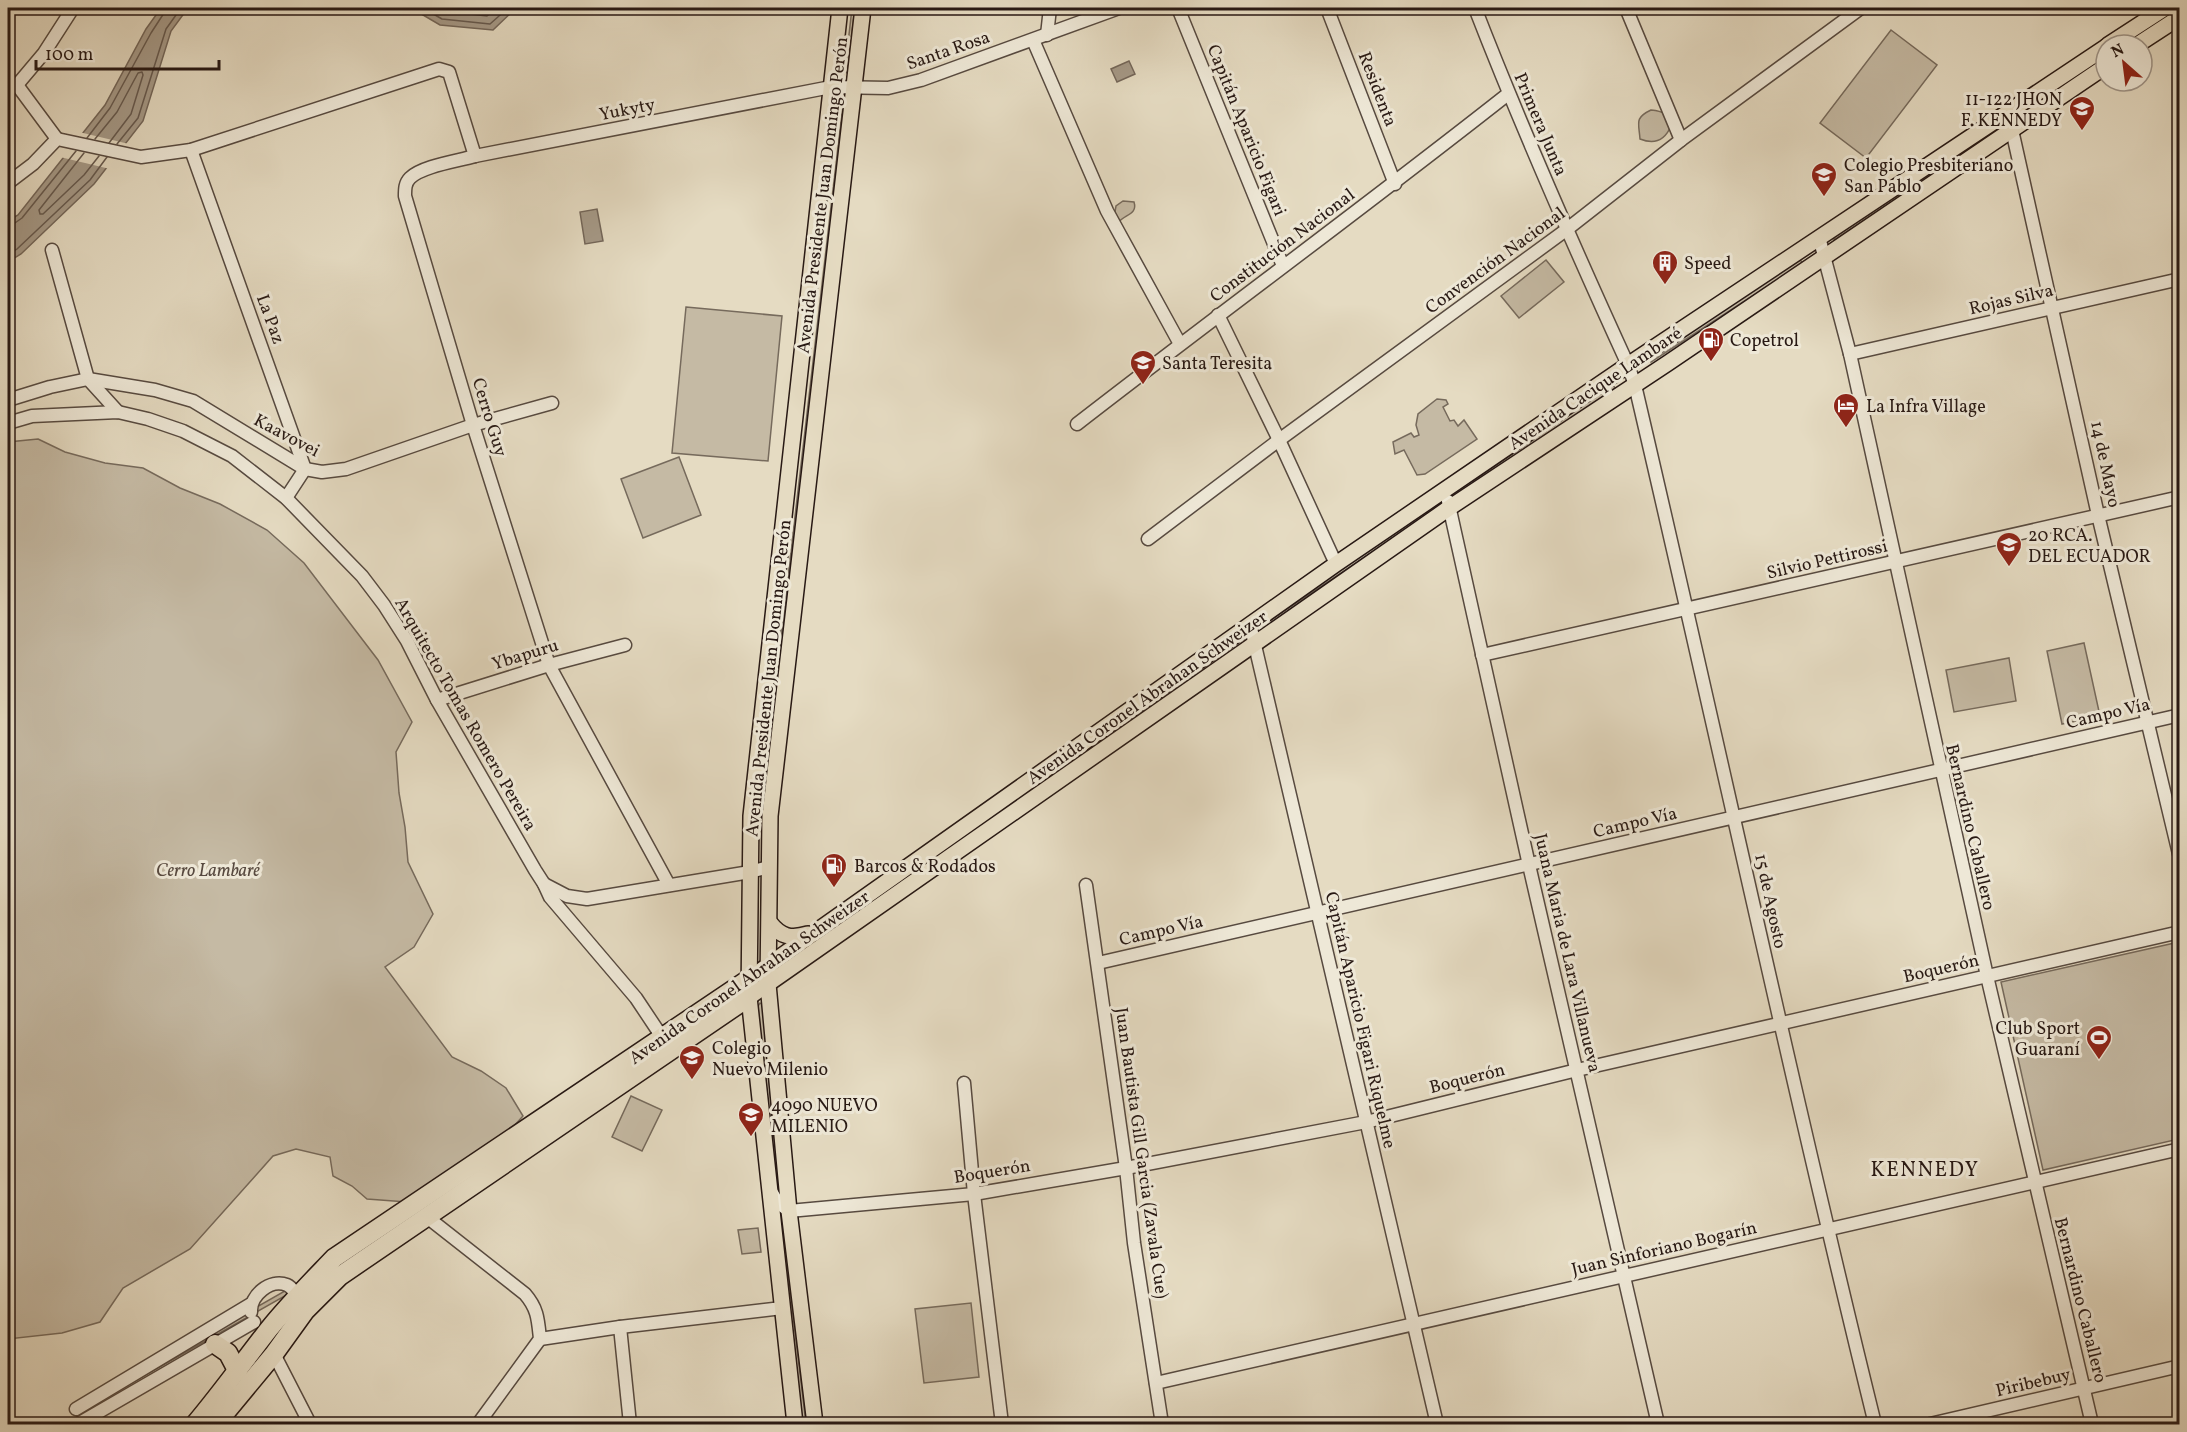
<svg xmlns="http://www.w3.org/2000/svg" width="2187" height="1432" font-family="Vollkorn,serif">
<rect width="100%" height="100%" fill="#e5dbc2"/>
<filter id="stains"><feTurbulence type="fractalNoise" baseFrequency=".00333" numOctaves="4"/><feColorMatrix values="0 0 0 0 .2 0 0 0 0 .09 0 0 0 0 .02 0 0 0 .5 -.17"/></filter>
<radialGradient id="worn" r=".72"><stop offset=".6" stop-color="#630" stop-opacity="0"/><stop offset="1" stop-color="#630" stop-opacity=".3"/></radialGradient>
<g fill="#c5baa4" stroke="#766a5c" stroke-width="1.5">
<polygon points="852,8 855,8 847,73 845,70"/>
<polygon points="1891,30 1937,65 1866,158 1820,123"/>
<polygon points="843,104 845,106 757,853 756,852"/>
<path d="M1651 110C1664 111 1667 114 1671 126 1665 140 1655 145 1640 139 1639 123 1634 118 1651 110Z"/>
<polygon points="1993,130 1994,133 1834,240 1834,237"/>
<path d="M1123 201 1134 202C1138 215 1124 214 1118 223L1114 217 1116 206Z"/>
<polygon points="1546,260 1564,282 1519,318 1501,296"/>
<polygon points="1800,260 1803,263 1651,362 1650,359"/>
<polygon points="686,307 782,316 768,461 672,453"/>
<polygon points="1613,385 1615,388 1476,483 1473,481"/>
<polygon points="1437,399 1446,400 1448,404 1443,407 1450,421 1454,420 1458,426 1464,420 1477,439 1425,474 1417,475 1404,450 1395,454 1393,442 1411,433 1414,437 1419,435 1416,425 1418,414"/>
<polygon points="38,439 65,452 105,463 143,468 180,488 220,504 267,530 304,563 378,660 412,722 396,752 399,793 405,827 408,862 433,914 414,947 385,967 452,1057 481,1071 506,1088 523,1116 504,1137 407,1202 367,1199 352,1186 333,1176 330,1157 296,1149 273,1156 190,1249 123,1288 100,1322 62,1333 8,1339 8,442"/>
<polygon points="679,457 701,515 643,538 621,479"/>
<polygon points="1426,511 1428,515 1266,623 1266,620"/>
<polygon points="2084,643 2100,716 2062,724 2047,651"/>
<polygon points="2009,658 2016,701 1954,712 1946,670"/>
<polygon points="2179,942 2179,1139 2043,1170 2001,982"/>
<polygon points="760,1003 763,1005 779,1198 806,1424 801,1424 774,1197 758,1006"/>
<polygon points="631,1096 662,1110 642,1151 612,1137"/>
<polygon points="758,1228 761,1252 742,1254 738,1230"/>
<polygon points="304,1280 306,1284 96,1403 96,1399"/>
<polygon points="971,1303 979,1377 924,1383 915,1309"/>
</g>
<g fill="#a59987" stroke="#736659" stroke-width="1.5">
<polygon points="161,8 188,8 171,31 143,121 94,184 21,254 8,262 8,221 18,215 105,105 146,29"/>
<polygon points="411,8 516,8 493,30 440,25"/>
<polygon points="1129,61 1135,74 1117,82 1111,69"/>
<polygon points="597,209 603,241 585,244 580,212"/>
</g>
<polygon fill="#e5dbc2" points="79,132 129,144 110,169 60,157"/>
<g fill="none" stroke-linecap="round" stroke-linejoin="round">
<g stroke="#66594e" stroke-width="1.5">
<polyline points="423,8 442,19 490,24 508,8"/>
<polyline points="437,8 444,11 487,16 497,8"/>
<polyline points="87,138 110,108 151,33 164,13 165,8"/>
<polyline points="95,139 117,112 138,73 142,72 143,75 131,114 109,143"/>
<polyline points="117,144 138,118 166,29 181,8"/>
<polyline points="84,153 39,210 40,214 43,214 84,175 99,156"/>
<polyline points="8,226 12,225 22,218 76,151"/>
<polyline points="8,255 17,249 90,180 107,157"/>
</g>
<defs>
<g id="minor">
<polyline points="1178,8 1283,266"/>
<polyline points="1327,8 1395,184"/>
<path d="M1475 8C1522 129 1574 247 1628 365L1635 385C1716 731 1790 1079 1875 1424"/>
<polyline points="1626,8 1681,140"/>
<polyline points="1047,35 1050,8"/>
<polyline points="1033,40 1107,211 1180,344"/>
<polyline points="8,84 17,85 57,139"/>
<polyline points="17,85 44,53 73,8"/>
<polyline points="2008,112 2098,515 2180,858"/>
<polyline points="191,150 305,469"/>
<polyline points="8,183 33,164 57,139 141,157 191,150 439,69 449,72 475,156"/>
<polyline points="1819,237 1850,354 1987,976 2092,1424"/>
<polyline points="52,250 88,379 118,412"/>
<polyline points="1218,315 1279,440 1336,564"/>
<polyline points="1850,354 2180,279"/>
<polyline points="8,400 50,387 88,379 155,390 193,401 305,469 322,472 346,469 473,425 552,403"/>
<polyline points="8,423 32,416 118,412 148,419 183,431 232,456 286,498 362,576 384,605 407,641 437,700 535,870 544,884 550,897 636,998 662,1037"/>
<path d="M1077 424C1220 313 1366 206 1508 94"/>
<polyline points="286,498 305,469"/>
<polyline points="1448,501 1529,865 1658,1424"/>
<polyline points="1148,539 1279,440 1566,230 1681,140 1861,8"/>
<polyline points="1250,624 1437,1424"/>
<polyline points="1482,655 2180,497"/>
<polyline points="437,700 549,665 625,645"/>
<polyline points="544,884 567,896 587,899 750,872 769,867"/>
<path d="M669 885 549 665 473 425 405 196C405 189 405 183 410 178 422 166 458 161 475 156L831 87 888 88 921 80 1119 8"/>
<polyline points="1086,885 1126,1168 1134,1243 1162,1424"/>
<polyline points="1098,963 2180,715"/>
<polyline points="964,1083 974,1194 1002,1424"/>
<polyline points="771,1191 778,1203 789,1211 974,1194 1126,1168 1366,1122 1577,1070 2180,932"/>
<path d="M427 1217 525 1294C538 1309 538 1320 540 1339L478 1424"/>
<path d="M251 1312C250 1296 270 1278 287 1285 292 1287 294 1292 297 1296"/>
<polyline points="620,1327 630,1424"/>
<polyline points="540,1339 620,1327 782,1308"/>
<polyline points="274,1354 310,1424"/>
<polyline points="1156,1383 2180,1149"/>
<polyline points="76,1409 251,1304"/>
<polyline points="78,1424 254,1322"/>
<polyline points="1930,1424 2180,1366"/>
</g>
<g id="major">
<polyline points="2108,45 2165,8"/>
<polyline points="2137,45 2180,17"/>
<path d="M770 923C781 937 791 939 808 934"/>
<polyline points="749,979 1336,564 1628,365 2106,47"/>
<polyline points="749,997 1449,508 1668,363 2106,66"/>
<polyline points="795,1424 749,997 751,816 840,8"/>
<polyline points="815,1424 789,1211 768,984 770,816 863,8"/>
</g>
<g id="highway">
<polyline points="215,1344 228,1353 238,1372"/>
<path d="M195 1424C221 1393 244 1361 269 1329 289 1304 312 1281 334 1258L749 979"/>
<polyline points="216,1424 274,1354 305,1311 340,1276 749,997"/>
</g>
</defs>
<use href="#minor" stroke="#574a40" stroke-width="15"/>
<use href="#major" stroke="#281914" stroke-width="18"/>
<use href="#highway" stroke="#281914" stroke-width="21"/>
<use href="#minor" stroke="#eee8d7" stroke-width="12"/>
<use href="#major" stroke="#e5dbc2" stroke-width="15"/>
<use href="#highway" stroke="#e5dbc2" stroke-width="18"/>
</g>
<defs>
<symbol id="school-pin" viewBox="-11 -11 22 30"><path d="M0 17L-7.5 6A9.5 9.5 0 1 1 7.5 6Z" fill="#8f2418" stroke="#eee8d7"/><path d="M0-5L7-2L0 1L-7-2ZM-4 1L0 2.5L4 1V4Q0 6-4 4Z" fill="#fff"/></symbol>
<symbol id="building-pin" viewBox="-11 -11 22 30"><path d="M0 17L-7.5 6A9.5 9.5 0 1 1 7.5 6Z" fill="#8f2418" stroke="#eee8d7"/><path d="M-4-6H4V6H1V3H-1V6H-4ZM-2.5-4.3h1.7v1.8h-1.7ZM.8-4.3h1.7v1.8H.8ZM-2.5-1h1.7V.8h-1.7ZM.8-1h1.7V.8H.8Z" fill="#fff"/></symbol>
<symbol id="fuel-pin" viewBox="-11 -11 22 30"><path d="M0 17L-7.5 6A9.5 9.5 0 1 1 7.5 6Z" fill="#8f2418" stroke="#eee8d7"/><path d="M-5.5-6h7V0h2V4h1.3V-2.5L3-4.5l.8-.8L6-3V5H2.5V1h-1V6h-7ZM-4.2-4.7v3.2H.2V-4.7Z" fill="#fff"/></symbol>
<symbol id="hotel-pin" viewBox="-11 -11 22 30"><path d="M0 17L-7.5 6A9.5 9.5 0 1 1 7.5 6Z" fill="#8f2418" stroke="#eee8d7"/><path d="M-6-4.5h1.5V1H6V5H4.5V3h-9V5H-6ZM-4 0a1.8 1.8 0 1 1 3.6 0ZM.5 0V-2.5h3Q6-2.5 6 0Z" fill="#fff"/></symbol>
<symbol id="stadium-pin" viewBox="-11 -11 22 30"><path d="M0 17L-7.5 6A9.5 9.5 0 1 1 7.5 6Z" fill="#8f2418" stroke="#eee8d7"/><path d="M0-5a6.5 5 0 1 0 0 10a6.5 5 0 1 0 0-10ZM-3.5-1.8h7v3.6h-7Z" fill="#fff"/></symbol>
</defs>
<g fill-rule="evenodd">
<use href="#school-pin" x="2067" y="94" width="30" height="40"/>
<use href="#school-pin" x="1809" y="160" width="30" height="40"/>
<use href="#building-pin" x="1650" y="248" width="30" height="40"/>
<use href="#fuel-pin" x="1696" y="325" width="30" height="40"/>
<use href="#school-pin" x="1128" y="348" width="30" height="40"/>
<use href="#hotel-pin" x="1831" y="391" width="30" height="40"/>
<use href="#school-pin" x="1994" y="530" width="30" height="40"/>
<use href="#fuel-pin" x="819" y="851" width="30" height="40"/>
<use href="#stadium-pin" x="2084" y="1023" width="30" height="40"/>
<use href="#school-pin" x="677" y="1043" width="30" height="40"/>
<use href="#school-pin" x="736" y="1100" width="30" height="40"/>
</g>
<g text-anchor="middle" stroke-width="6" stroke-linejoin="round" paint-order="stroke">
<g font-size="18" fill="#281914" stroke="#eee8d7">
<text transform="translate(948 50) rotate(-19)" y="6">Santa Rosa</text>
<text transform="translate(1378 89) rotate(69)" y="6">Residenta</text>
<text transform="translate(627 109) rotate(-11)" y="6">Yukyty</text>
<text transform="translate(1541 124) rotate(67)" y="6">Primera Junta</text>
<text transform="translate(1247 130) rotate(68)" y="6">Capitán Aparicio Figari</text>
<text transform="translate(822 195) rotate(-83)" y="6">Avenida Presidente Juan Domingo Perón</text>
<text transform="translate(1282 245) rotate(-37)" y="6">Constitución Nacional</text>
<text transform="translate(1495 260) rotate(-36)" y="6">Convención Nacional</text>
<text transform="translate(2011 299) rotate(-13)" y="6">Rojas Silva</text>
<text transform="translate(271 319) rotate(70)" y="6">La Paz</text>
<text transform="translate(1595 388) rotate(-34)" y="6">Avenida Cacique Lambaré</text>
<text transform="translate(490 417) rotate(73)" y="6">Cerro Guy</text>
<text transform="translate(287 435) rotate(28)" y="6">Kaavovei</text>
<text transform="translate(2106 464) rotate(78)" y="6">14 de Mayo</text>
<text transform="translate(1827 559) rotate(-13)" y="6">Silvio Pettirossi</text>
<text transform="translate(525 654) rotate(-17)" y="6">Ybapuru</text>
<text transform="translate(768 678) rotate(-84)" y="6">Avenida Presidente Juan Domingo Perón</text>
<text transform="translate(1147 697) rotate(-35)" y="6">Avenida Coronel Abrahan Schweizer</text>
<text transform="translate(2108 713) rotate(-13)" y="6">Campo Vía</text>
<text transform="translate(466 714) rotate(60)" y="6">Arquitecto Tomas Romero Pereira</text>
<text transform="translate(1635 822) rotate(-13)" y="6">Campo Vía</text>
<text transform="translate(1971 827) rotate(77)" y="6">Bernardino Caballero</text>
<text transform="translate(1771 901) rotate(78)" y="6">15 de Agosto</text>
<text transform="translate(1161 930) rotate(-13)" y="6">Campo Vía</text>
<text transform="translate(1568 953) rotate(77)" y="6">Juana Maria de Lara Villanueva</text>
<text transform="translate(1941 968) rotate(-13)" y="6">Boquerón</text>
<text transform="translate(749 977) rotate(-35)" y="6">Avenida Coronel Abrahan Schweizer</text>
<text transform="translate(1361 1020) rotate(77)" y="6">Capitán Aparicio Figari Riquelme</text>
<text transform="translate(1467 1078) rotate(-14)" y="6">Boquerón</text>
<text transform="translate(1142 1153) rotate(82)" y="6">Juan Bautista Gill Garcia (Zavala Cue)</text>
<text transform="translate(992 1171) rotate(-9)" y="6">Boquerón</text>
<text transform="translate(1664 1248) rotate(-13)" y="6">Juan Sinforiano Bogarín</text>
<text transform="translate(2081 1300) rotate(76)" y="6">Bernardino Caballero</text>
<text transform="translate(2033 1382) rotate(-13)" y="6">Piribebuy</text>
</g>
<g font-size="18" fill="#281914" stroke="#eee8d7" text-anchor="start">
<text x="2062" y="105" text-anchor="end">11-122 JHON<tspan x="2062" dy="21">F. KENNEDY</tspan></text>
<text x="1844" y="171">Colegio Presbiteriano<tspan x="1844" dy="21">San Pablo</tspan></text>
<text x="1684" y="269">Speed</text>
<text x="1730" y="346">Copetrol</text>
<text x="1162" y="369">Santa Teresita</text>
<text x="1866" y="412">La Infra Village</text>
<text x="2028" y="541">20 RCA.<tspan x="2028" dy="21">DEL ECUADOR</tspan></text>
<text x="854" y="872">Barcos &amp; Rodados</text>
<text x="2080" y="1034" text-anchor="end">Club Sport<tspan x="2080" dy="21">Guaraní</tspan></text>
<text x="712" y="1054">Colegio<tspan x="712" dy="21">Nuevo Milenio</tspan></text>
<text x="771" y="1111">4090 NUEVO<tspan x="771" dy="21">MILENIO</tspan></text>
</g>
<g font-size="18" font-style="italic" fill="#57493f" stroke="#eee8d7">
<text x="208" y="876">Cerro Lambaré</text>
</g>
<g font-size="21" letter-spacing="1.5" fill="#281914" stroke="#eee8d7">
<text x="1925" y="1176">KENNEDY</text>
</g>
</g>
<rect width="2187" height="1432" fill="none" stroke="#e5dbc2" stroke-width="30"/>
<rect x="9" y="9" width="2169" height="1414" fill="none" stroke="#281914" stroke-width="3"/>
<rect x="15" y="15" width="2157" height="1402" fill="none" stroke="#281914" stroke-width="1.5"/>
<g transform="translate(2124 63) rotate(332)"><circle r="28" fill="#eee8d7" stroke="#9f9589" stroke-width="1.5"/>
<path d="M0-4.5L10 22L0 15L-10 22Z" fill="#8f2418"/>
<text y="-9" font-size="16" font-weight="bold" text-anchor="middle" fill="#281914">N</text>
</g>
<path d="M36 60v9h183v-9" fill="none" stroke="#281914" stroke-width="3"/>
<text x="45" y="60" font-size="18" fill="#281914" stroke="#eee8d7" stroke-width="4.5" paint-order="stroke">100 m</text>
<rect width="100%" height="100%" filter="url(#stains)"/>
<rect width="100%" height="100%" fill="url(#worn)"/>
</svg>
